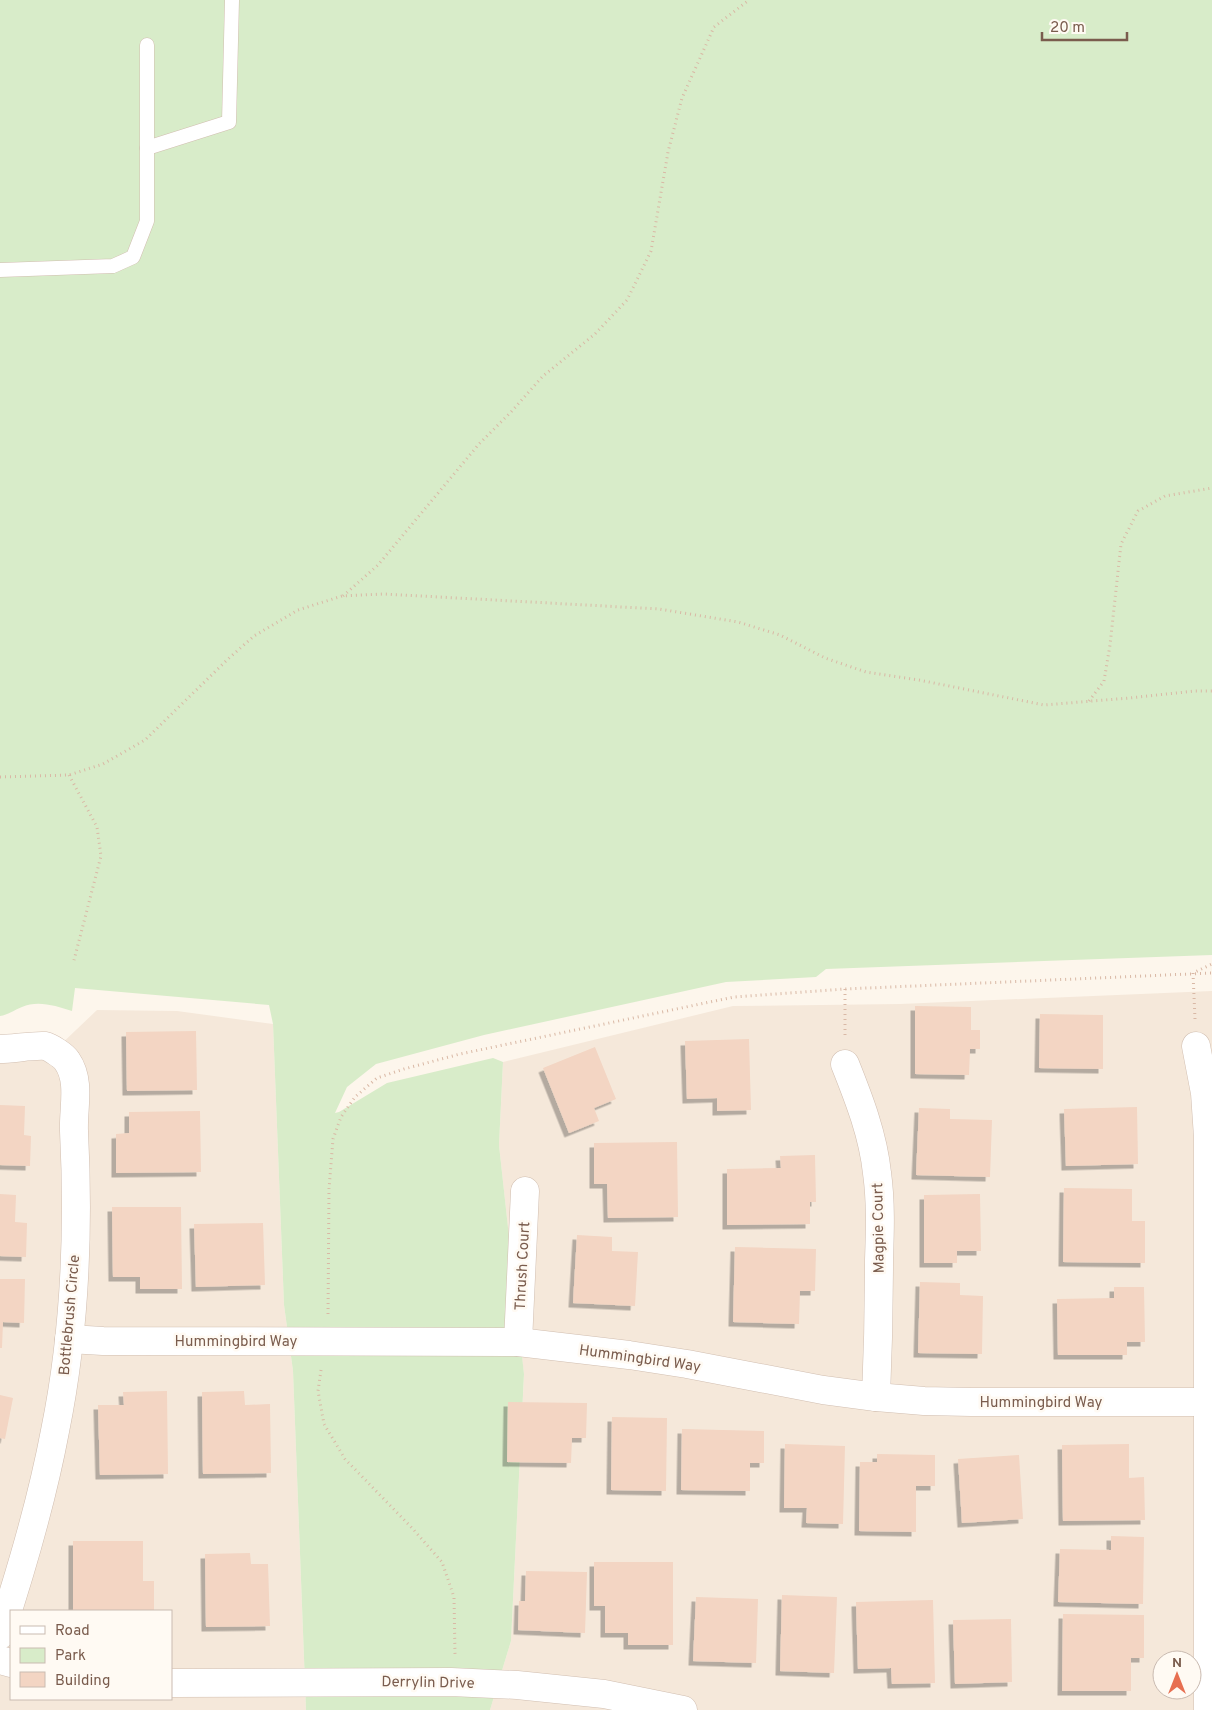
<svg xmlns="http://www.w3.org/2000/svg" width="1212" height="1710" font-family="Overpass,sans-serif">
<defs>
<filter id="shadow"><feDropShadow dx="-4.5" dy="4.5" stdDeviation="0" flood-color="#0004"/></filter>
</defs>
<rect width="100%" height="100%" fill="#fdf6ec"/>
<g fill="#f5e8da" fill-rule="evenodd">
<path d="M1212 991V1710H490L511 1641 524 1375 499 1145 503 1062 733 1006 900 1004ZM1162 1660H1192V1690H1162Z"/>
<path d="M97 1010 177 1011 273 1024 284 1305 293 1371 306 1710H0V1051L55 1050ZM11 1611H171V1699H11Z"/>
</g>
<path fill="#d8ecc9" d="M0 0H1212V955L826 969 816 977 726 982 484 1035 376 1064 347 1087 335 1113 339 1112 387 1083 493 1058 503 1062 499 1145 524 1374 511 1641 490 1710H306L293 1371 284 1305 273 1024 269 1005 75 988 72 1011C56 1006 38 1000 22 1007 14 1010 8 1015 0 1016Z"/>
<g fill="#f3d5c3" filter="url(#shadow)">
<polygon points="915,1006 971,1007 971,1030 980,1030 980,1049 970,1049 969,1075 915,1074"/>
<polygon points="1040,1014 1103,1015 1103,1069 1039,1068"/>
<polygon points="196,1031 197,1090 127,1091 126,1032"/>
<polygon points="749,1039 751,1110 717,1111 717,1098 687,1099 685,1041"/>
<polygon points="595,1047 616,1099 594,1108 599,1121 569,1133 543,1068"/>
<polygon points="0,1105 25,1106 24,1135 31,1136 30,1166 0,1165"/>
<polygon points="1137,1107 1138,1164 1066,1166 1064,1109"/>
<polygon points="919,1108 950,1109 950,1119 992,1120 990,1177 916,1175"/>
<polygon points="200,1111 201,1172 116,1173 116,1134 129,1133 129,1112"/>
<polygon points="677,1142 678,1217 608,1218 607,1184 594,1184 594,1143"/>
<polygon points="815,1155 816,1202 810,1202 810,1224 727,1225 727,1169 781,1168 780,1156"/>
<polygon points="1064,1188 1132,1189 1132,1221 1145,1221 1145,1263 1063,1262"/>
<polygon points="0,1194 16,1195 15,1222 27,1223 26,1257 0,1256"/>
<polygon points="980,1194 981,1251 957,1251 957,1263 924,1263 924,1195"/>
<polygon points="112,1207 181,1207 182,1289 140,1289 140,1277 113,1277"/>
<polygon points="263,1223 265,1285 196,1287 194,1224"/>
<polygon points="577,1235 612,1237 612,1251 638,1252 635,1306 573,1303"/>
<polygon points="735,1247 816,1249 815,1291 800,1291 799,1324 733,1322"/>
<polygon points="0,1279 25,1279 24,1323 3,1322 2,1348 0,1348"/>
<polygon points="920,1282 960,1283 960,1295 983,1296 982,1354 918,1353"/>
<polygon points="1114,1287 1144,1287 1145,1342 1127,1342 1127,1355 1058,1355 1057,1299 1114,1298"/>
<polygon points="167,1391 168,1474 100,1475 98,1405 124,1405 123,1392"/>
<polygon points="244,1391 245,1405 270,1404 271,1473 203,1474 202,1392"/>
<polygon points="0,1395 13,1398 5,1439 0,1438"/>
<polygon points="508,1402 587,1403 586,1438 572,1438 571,1463 507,1462"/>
<polygon points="612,1417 667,1418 666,1491 611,1490"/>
<polygon points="682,1429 764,1431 764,1463 750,1463 750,1491 681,1490"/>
<polygon points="785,1444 845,1446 843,1524 806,1523 807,1508 784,1508"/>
<polygon points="1129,1444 1129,1478 1144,1477 1145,1520 1063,1521 1062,1445"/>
<polygon points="877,1454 935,1455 935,1486 916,1486 916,1532 859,1531 860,1462 877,1462"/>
<polygon points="1019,1455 1023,1519 962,1523 958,1459"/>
<polygon points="1111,1536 1144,1537 1143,1604 1058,1602 1060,1549 1111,1550"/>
<polygon points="73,1541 143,1541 143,1581 154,1581 154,1611 73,1611"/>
<polygon points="250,1553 251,1564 268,1564 270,1626 206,1627 205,1554"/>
<polygon points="594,1562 673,1562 673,1645 628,1645 628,1633 605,1633 605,1606 594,1606"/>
<polygon points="526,1571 587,1572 585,1633 518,1630 519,1601 525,1601"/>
<polygon points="782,1595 837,1597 834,1673 780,1671"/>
<polygon points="696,1597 758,1599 756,1663 693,1661"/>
<polygon points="933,1600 935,1683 892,1684 891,1668 858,1669 856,1602"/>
<polygon points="1063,1614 1144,1615 1144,1658 1131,1658 1131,1691 1062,1691"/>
<polygon points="1011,1619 1012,1682 955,1684 953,1620"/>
</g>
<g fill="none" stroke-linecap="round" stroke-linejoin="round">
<defs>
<g id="service">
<polyline points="147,148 229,122 232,0"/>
<polyline points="0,270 113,266 133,257 147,221 147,45"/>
</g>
<g id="minor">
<polyline points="1196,1046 1205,1093 1208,1137 1208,1710"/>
<path d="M0 1049C12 1049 34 1045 45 1046 50 1047 64 1056 67 1061 81 1081 73 1108 74 1131 79 1230 75 1333 55 1431 42 1500 22 1568 0 1635"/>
<path d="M845 1064C859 1099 873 1135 877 1173 881 1202 880 1231 879 1260 879 1306 878 1352 876 1397"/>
<polyline points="69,1339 103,1341 518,1342 629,1355 687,1364 823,1390 876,1397 924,1401 971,1402 1208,1402"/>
<polyline points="518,1342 525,1191"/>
<polyline points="0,1660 11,1663"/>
<polyline points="171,1683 451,1682 517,1685 604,1694 683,1710"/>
</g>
</defs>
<use href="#service" stroke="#d1beb0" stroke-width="15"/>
<use href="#minor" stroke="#d1beb0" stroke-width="29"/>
<g stroke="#d9b8a5" stroke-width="3" stroke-dasharray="1 4" stroke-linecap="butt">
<polyline points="343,596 378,565 479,444 511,412 543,376 595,334 627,300 651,251 668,152 682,98 714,27 749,0"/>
<polyline points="1089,701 1104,681 1110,645 1121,544 1138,511 1165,496 1212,488"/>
<polyline points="69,775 97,827 101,856 73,964"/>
<polyline points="0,777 69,775 103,764 145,740 228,659 254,636 298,610 342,596 384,594 659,609 738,622 780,635 825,658 866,672 919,680 1044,705 1129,698 1195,691 1212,691"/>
<polyline points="845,989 845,1036"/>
<polyline points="1195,1019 1193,973 1212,964"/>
<polyline points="328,1314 329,1189 333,1139 341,1117 355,1097 377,1078 404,1069 460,1054 734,997 845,989 1212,973"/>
<polyline points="321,1370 318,1391 324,1424 345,1459 413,1529 442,1562 454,1597 455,1654"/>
</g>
<use href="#service" stroke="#fff" stroke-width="14"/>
<use href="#minor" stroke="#fff" stroke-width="28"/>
</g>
<g text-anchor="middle" stroke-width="5" stroke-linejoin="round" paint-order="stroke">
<g font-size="15" fill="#7a5c4d" stroke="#fffaf3">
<text transform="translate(878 1228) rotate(-91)" y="5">Magpie Court</text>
<text transform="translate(522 1266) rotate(-87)" y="5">Thrush Court</text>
<text transform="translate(69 1315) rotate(-85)" y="5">Bottlebrush Circle</text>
<text x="236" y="1346">Hummingbird Way</text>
<text transform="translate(640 1358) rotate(8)" y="5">Hummingbird Way</text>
<text x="1041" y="1407">Hummingbird Way</text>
<text transform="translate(428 1682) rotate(1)" y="5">Derrylin Drive</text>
</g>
</g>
<rect x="10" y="1610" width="162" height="90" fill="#fffaf3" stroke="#cabbb1"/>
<rect x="20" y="1626" width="25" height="8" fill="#ffffff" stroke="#cabbb1"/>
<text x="55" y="1635" font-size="15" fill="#7a5c4d">Road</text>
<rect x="20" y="1648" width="25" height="15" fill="#d8ecc9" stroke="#cabbb1"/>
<text x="55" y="1660" font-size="15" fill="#7a5c4d">Park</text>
<rect x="20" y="1672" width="25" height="15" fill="#f3d5c3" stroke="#cabbb1"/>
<text x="55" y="1685" font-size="15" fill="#7a5c4d">Building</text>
<g transform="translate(1177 1675)"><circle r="24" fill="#fffaf3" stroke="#cabbb1"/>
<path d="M0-4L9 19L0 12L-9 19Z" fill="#e76f51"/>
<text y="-8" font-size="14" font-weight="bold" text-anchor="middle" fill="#7a5c4d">N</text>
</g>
<path d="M1042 32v8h85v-8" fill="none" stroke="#7a5c4d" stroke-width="2.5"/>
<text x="1050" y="32" font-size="15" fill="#7a5c4d" stroke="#fffaf3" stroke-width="4" paint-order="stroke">20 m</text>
</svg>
